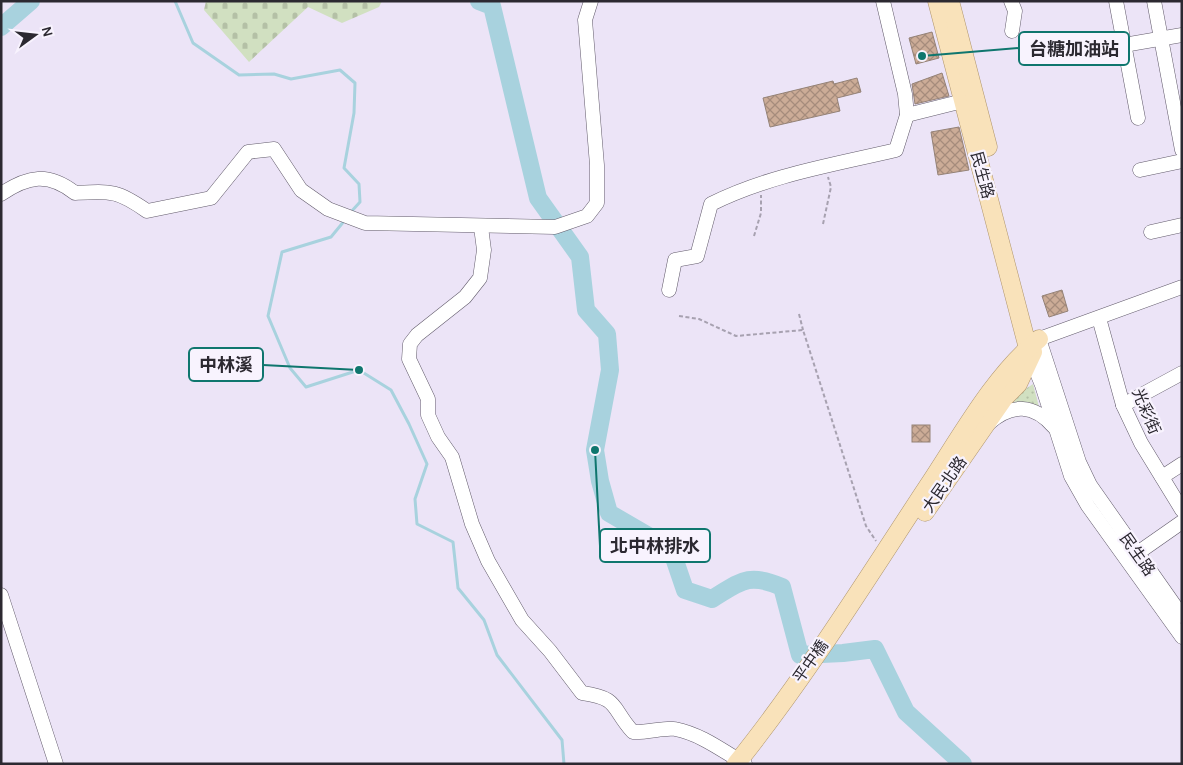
<svg xmlns="http://www.w3.org/2000/svg" width="1183" height="765" font-family="Karla,'Noto Sans TC',sans-serif">
<defs>
<pattern id="grass-dots" width="8" height="8" patternUnits="userSpaceOnUse" patternTransform="scale(1.25)"><rect width="8" height="8" fill="#d1e0c1"/><path d="M2 2h.1M6 6h.1" fill="none" stroke="#b4c0a6" stroke-width="1.8" stroke-linecap="round"/></pattern>
<pattern id="cemetery-stones" width="16" height="16" patternUnits="userSpaceOnUse" patternTransform="scale(1.25)"><rect width="16" height="16" fill="#d1e0c1"/><path d="M2 7V4a2 2 0 0 1 4 0v3zM10 15v-3a2 2 0 0 1 4 0v3z" fill="#b4c0a6"/></pattern>
<pattern id="building-cross-hatch" width="8" height="8" patternUnits="userSpaceOnUse" patternTransform="scale(1.25)"><rect width="8" height="8" fill="#ccac97"/><path d="M0 0l8 8M0 8l8-8" fill="none" stroke="#a68c7c"/></pattern>
</defs>
<rect width="100%" height="100%" fill="#ece4f7"/>
<polygon fill="url(#grass-dots)" points="1033,384 1039,407 1011,405 1024,390"/>
<polygon fill="url(#cemetery-stones)" points="206,1 382,1 379,7 342,23 308,7 249,62 204,10"/>
<g fill="none" stroke-linecap="round" stroke-linejoin="round">
<g stroke="#a8d2de" stroke-width="3">
<polyline points="175,1 193,43 239,75 274,74 291,79 340,70 355,83 354,113 344,168 359,184 360,202 350,213"/>
<polyline points="345,220 331,237 282,252 268,316 290,368 306,387 359,370 391,390 409,424 427,464 415,499 417,524 453,542 458,588 484,620 497,655 562,740 564,764"/>
</g>
<g stroke="#a8d2de" stroke-width="18">
<path d="M479 1 492 6 538 198 580 257 586 310 607 334 610 370 595 450 600 481 609 513 671 549 685 590 712 599C740 582 748 572 782 587L800 655 843 653 875 649 906 712 963 764"/>
<polyline points="1,27 31,1"/>
</g>
</g>
<g fill="url(#building-cross-hatch)" stroke="#948277">
<polygon points="932,32 939,58 916,64 909,38"/>
<polygon points="942,73 949,96 915,104 912,84"/>
<polygon points="857,78 861,92 837,98 840,111 770,127 763,98 833,81 834,84"/>
<polygon points="959,127 969,170 938,175 931,132"/>
<polygon points="1062,290 1068,311 1049,317 1042,296"/>
<rect x="912" y="425" width="18" height="17"/>
</g>
<g fill="none" stroke-linecap="round" stroke-linejoin="round">
<defs>
<g id="minor">
<polyline points="1011,1 1015,11 1012,31"/>
<polyline points="1116,1 1138,118"/>
<polyline points="1154,1 1182,150"/>
<polyline points="1124,45 1182,35"/>
<polyline points="907,115 963,101"/>
<polyline points="1140,170 1182,161"/>
<path d="M1 194C28 176 48 172 75 193 111 191 117 190 147 211L211 198 248 152 274 149 301 190 328 209 365 223 555 227 587 216 597 203V165L585 20 591 1"/>
<path d="M481 227 484 250 480 278 465 297 417 335 410 344 409 359 428 399V415L438 437 452 457 472 524 488 561 522 620 550 651 582 693C620 698 611 708 633 732 647 733 665 727 675 729 701 734 723 751 745 764"/>
<polyline points="1151,232 1182,225"/>
<polyline points="1182,287 1039,339 1079,462 1090,485 1182,616"/>
<path d="M669 290 675 260 697 256 711 204C769 175 833 165 896 150L907 115 905 94 883 1"/>
<polyline points="1099,318 1123,405 1141,443 1182,510"/>
<polyline points="1031,358 1042,385 1071,476 1088,506 1182,637"/>
<polyline points="1123,405 1182,373"/>
<path d="M989 423C1012 403 1034 404 1054 427"/>
<polyline points="1162,477 1182,464"/>
<polyline points="1129,559 1182,522"/>
<polyline points="1,595 56,764"/>
</g>
<g id="major">
<polyline points="937,1 1030,356"/>
<polyline points="950,1 988,147"/>
<polyline points="925,512 1004,398 1018,384 1033,352"/>
<path d="M736 764C806 677 866 580 928 486 960 438 994 375 1039 339"/>
</g>
</defs>
<use href="#minor" stroke="#625b6b" stroke-width="15"/>
<use href="#major" stroke="#af956c" stroke-width="19"/>
<g stroke="#a7a1b0" stroke-width="2" stroke-dasharray="4 2.5" stroke-linecap="butt">
<polyline points="823,224 831,187 828,177"/>
<polyline points="754,236 761,213 761,195"/>
<polyline points="799,314 803,330"/>
<polyline points="679,316 699,319 736,336 803,330 866,526 876,541"/>
</g>
<use href="#minor" stroke="#fff" stroke-width="14"/>
<use href="#major" stroke="#f9e2ba" stroke-width="18"/>
</g>
<g text-anchor="middle" stroke-width="4.5" stroke-linejoin="round" paint-order="stroke">
<g font-size="16" fill="#2c2931" stroke="#f8f3fe">
<text transform="translate(983 175) rotate(75)" y="6">民生路</text>
<text transform="translate(1147 411) rotate(67)" y="6">光彩街</text>
<text transform="translate(944 484) rotate(-55)" y="6">大民北路</text>
<text transform="translate(1138 554) rotate(55)" y="6">民生路</text>
<text transform="translate(810 661) rotate(-55)" y="6">平中橋</text>
</g>
</g>
<path fill="none" stroke="#0f766e" stroke-width="2" d="M922 56L1019 48M359 370L263 365M595 450L600 546"/>
<g fill="#0f766e" stroke="#f8f3fe" stroke-width="2">
<circle cx="922" cy="56" r="5"/>
<circle cx="359" cy="370" r="5"/>
<circle cx="595" cy="450" r="5"/>
</g>
<g fill="#f8f3fe" stroke="#0f766e" stroke-width="2">
<rect x="1019" y="32" width="110" height="33" rx="5"/>
<rect x="189" y="348" width="74" height="33" rx="5"/>
<rect x="600" y="529" width="110" height="33" rx="5"/>
</g>
<g font-size="18" text-anchor="middle" font-weight="bold" fill="#2c2931">
<text x="1074" y="55">台糖加油站</text>
<text x="226" y="371">中林溪</text>
<text x="655" y="552">北中林排水</text>
</g>
<rect width="1183" height="765" fill="none" stroke="#2c2931" stroke-width="5"/>
<g transform="translate(35 35) rotate(75)" stroke="#f8f3fe" stroke-width="4" paint-order="stroke">
<path d="M0-4L9 19L0 12L-9 19Z" fill="#2c2931"/>
<text y="-8" font-size="14" font-weight="bold" text-anchor="middle" fill="#2c2931">N</text>
</g>
</svg>
